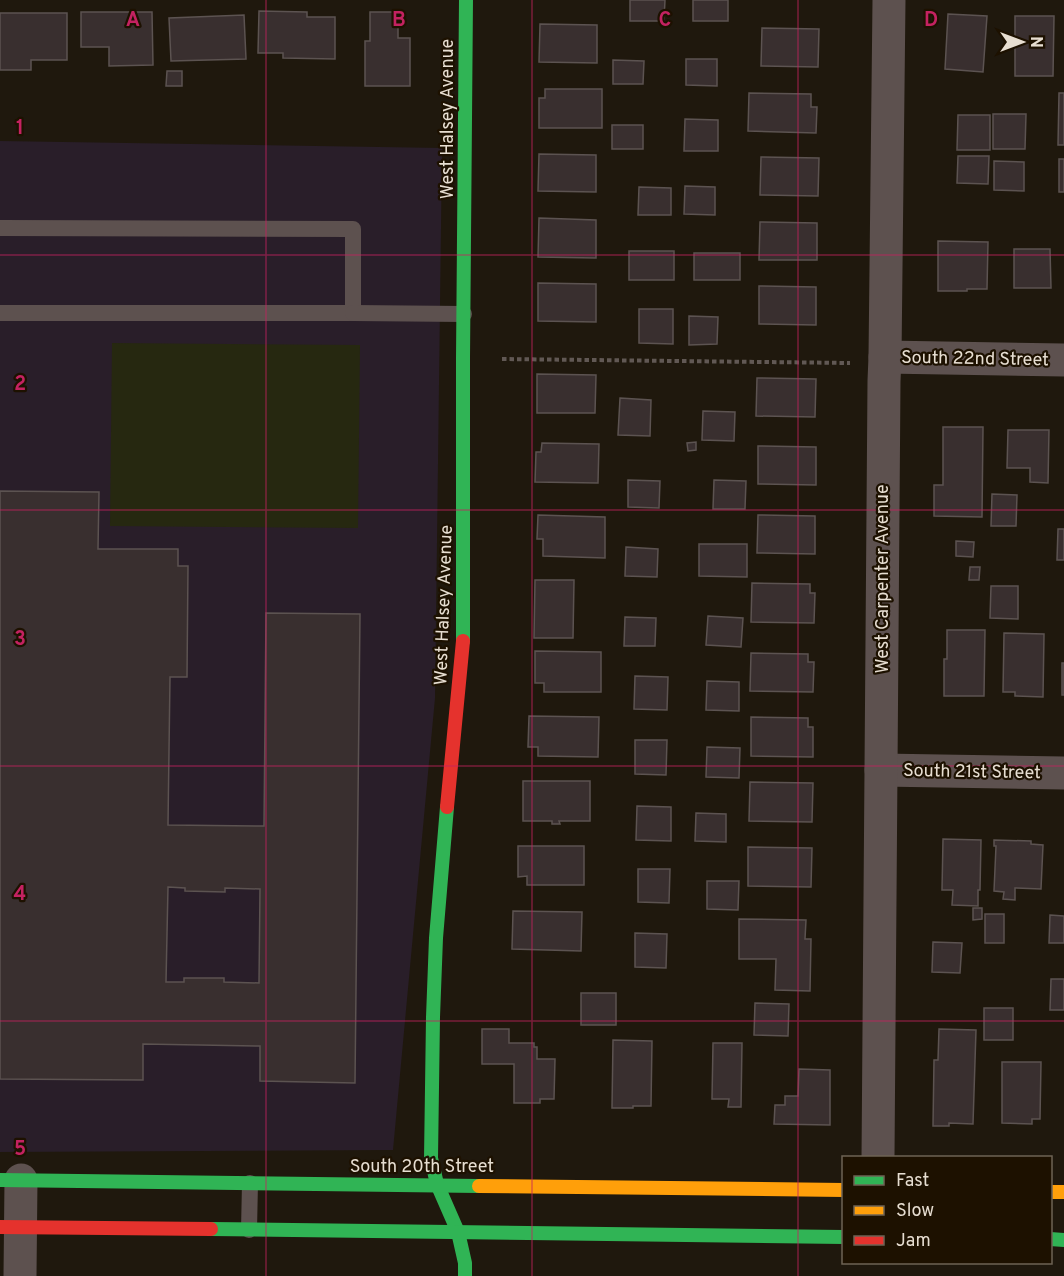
<svg xmlns="http://www.w3.org/2000/svg" width="1064" height="1276" font-family="Overpass,sans-serif">
<rect width="100%" height="100%" fill="#1f180d"/>
<polygon fill="#291e29" points="0,141 442,148 435,698 393,1150 0,1152"/>
<polygon fill="#262810" points="112,343 360,345 358,528 110,526"/>
<g fill="#392f2f" stroke="#5c5351" stroke-width="1.5" fill-rule="evenodd">
<polygon points="630,0 665,0 664,21 630,21"/>
<rect x="693" y="0" width="35" height="21"/>
<polygon points="259,11 307,12 307,17 335,17 335,59 283,58 283,53 258,53"/>
<polygon points="81,12 152,12 153,65 109,66 109,47 81,47"/>
<polygon points="370,12 398,12 398,38 410,38 410,86 365,86 365,41 370,41"/>
<polygon points="0,13 67,13 67,60 31,60 31,70 0,70"/>
<polygon points="948,14 987,16 983,72 945,69"/>
<polygon points="244,15 246,59 171,61 169,18"/>
<polygon points="1015,16 1054,16 1053,76 1015,76"/>
<polygon points="540,24 597,25 597,63 539,62"/>
<polygon points="762,28 819,29 818,67 761,66"/>
<polygon points="686,59 717,59 717,86 686,85"/>
<polygon points="613,60 644,61 643,84 613,84"/>
<polygon points="167,71 182,71 182,86 166,86"/>
<polygon points="545,89 602,89 602,128 539,128 539,98 545,98"/>
<polygon points="749,93 811,94 811,107 817,107 816,133 748,131"/>
<polygon points="1059,93 1064,93 1064,145 1058,145"/>
<polygon points="993,114 1026,114 1025,149 993,149"/>
<polygon points="958,115 990,115 990,150 957,150"/>
<polygon points="685,119 718,120 718,151 684,151"/>
<rect x="612" y="125" width="31" height="24"/>
<polygon points="539,154 596,155 596,192 538,191"/>
<polygon points="958,156 989,156 988,184 957,183"/>
<polygon points="761,157 819,158 818,196 760,195"/>
<rect x="1059" y="159" width="5" height="33"/>
<polygon points="994,161 1024,162 1024,191 994,190"/>
<polygon points="685,186 715,187 715,215 684,214"/>
<polygon points="639,187 671,188 671,215 638,215"/>
<polygon points="539,218 596,220 596,258 538,257"/>
<polygon points="760,222 817,223 817,260 759,260"/>
<polygon points="938,241 988,242 987,289 967,289 967,291 938,291"/>
<polygon points="1014,249 1050,249 1051,288 1014,288"/>
<rect x="629" y="251" width="45" height="29"/>
<rect x="694" y="253" width="46" height="27"/>
<polygon points="538,283 596,284 596,322 538,321"/>
<polygon points="759,286 816,287 816,325 759,324"/>
<polygon points="639,309 673,309 673,344 639,343"/>
<polygon points="689,316 718,317 717,344 689,345"/>
<polygon points="537,374 596,375 595,413 537,413"/>
<polygon points="757,378 816,379 815,417 756,416"/>
<polygon points="620,398 651,400 650,436 618,435"/>
<polygon points="703,411 735,412 734,441 702,440"/>
<polygon points="943,427 983,427 982,517 934,516 934,485 943,485"/>
<polygon points="1008,430 1049,430 1048,483 1030,482 1030,468 1007,468"/>
<polygon points="696,442 696,450 688,451 687,443"/>
<polygon points="542,443 599,444 598,483 535,482 536,452 541,452"/>
<polygon points="758,446 816,447 816,485 758,484"/>
<polygon points="628,480 660,481 659,508 628,507"/>
<polygon points="714,480 746,481 745,509 713,509"/>
<path d="M0 491 99 492 98 549H178V566H188L187 677H170L168 825 264 826 266 613 360 614 355 1083 260 1081V1046L143 1044V1080L0 1079ZM168 887 185 888V891L225 892V888L260 889 259 983 224 982V978H184V982H166Z"/>
<polygon points="992,494 1017,495 1016,526 991,526"/>
<polygon points="538,515 605,517 605,558 543,556 543,539 537,539"/>
<polygon points="758,515 815,516 815,554 757,553"/>
<polygon points="1058,529 1064,529 1064,560 1057,560"/>
<polygon points="956,541 974,542 973,557 956,556"/>
<polygon points="699,544 747,544 747,577 699,576"/>
<polygon points="626,547 658,549 657,577 625,576"/>
<polygon points="970,567 980,567 979,580 969,580"/>
<polygon points="535,580 574,580 573,638 534,638"/>
<polygon points="752,583 810,584 810,593 815,593 814,623 751,622"/>
<polygon points="991,586 1018,586 1018,619 990,618"/>
<polygon points="708,616 743,618 741,647 706,645"/>
<polygon points="625,617 656,618 655,646 624,646"/>
<polygon points="947,630 985,630 984,696 944,696 944,659 947,659"/>
<polygon points="1004,633 1044,634 1043,697 1015,696 1015,692 1003,692"/>
<polygon points="535,651 601,652 601,692 544,692 544,683 535,683"/>
<polygon points="751,653 808,654 808,662 814,662 813,692 750,691"/>
<rect x="1062" y="663" width="2" height="32"/>
<polygon points="635,676 668,677 667,710 634,709"/>
<polygon points="707,681 739,682 739,711 706,710"/>
<polygon points="529,716 599,717 598,757 538,756 538,747 528,747"/>
<polygon points="751,717 808,718 808,727 813,727 813,757 751,756"/>
<polygon points="635,740 667,740 666,775 635,774"/>
<polygon points="707,747 740,748 739,778 706,777"/>
<polygon points="523,781 590,781 590,821 559,821 560,824 552,824 552,821 523,821"/>
<polygon points="750,782 813,783 812,822 749,821"/>
<polygon points="637,806 671,807 671,841 636,840"/>
<polygon points="696,813 726,814 726,842 695,841"/>
<polygon points="943,839 981,840 980,890 978,890 978,906 952,905 953,890 942,890"/>
<polygon points="994,840 1031,841 1031,844 1043,845 1041,889 1015,888 1015,900 1003,899 1004,892 994,891 996,846 994,846"/>
<polygon points="518,846 584,846 584,885 527,885 527,876 518,877"/>
<polygon points="748,847 812,848 811,887 748,886"/>
<polygon points="638,869 670,869 669,903 638,902"/>
<polygon points="707,881 739,881 738,910 707,909"/>
<polygon points="973,908 982,908 982,919 973,920"/>
<polygon points="513,911 582,912 581,951 512,949"/>
<rect x="985" y="914" width="19" height="29"/>
<polygon points="1050,915 1064,916 1064,943 1049,943"/>
<polygon points="739,919 806,920 805,939 811,939 810,991 775,990 776,959 739,959"/>
<polygon points="635,933 667,934 666,968 635,967"/>
<polygon points="933,942 962,943 960,973 932,972"/>
<polygon points="1051,979 1064,979 1064,1010 1050,1010"/>
<rect x="581" y="993" width="35" height="32"/>
<polygon points="755,1003 789,1004 788,1036 754,1035"/>
<rect x="984" y="1008" width="29" height="32"/>
<polygon points="482,1029 509,1029 509,1043 534,1043 534,1047 537,1047 537,1059 555,1059 554,1099 540,1099 540,1103 514,1103 514,1064 482,1064"/>
<polygon points="939,1029 976,1030 973,1124 949,1123 949,1126 933,1126 934,1060 938,1060"/>
<polygon points="613,1040 652,1041 651,1106 633,1106 633,1108 612,1108"/>
<polygon points="713,1043 742,1043 741,1107 728,1107 729,1099 712,1099"/>
<polygon points="1002,1062 1041,1062 1040,1119 1032,1119 1032,1124 1002,1123"/>
<polygon points="799,1069 830,1070 830,1125 774,1124 775,1105 785,1105 785,1096 798,1096"/>
</g>
<g fill="none" stroke-linecap="round" stroke-linejoin="round">
<polyline stroke="#615854" stroke-width="4" stroke-dasharray="4.5 3" stroke-linecap="butt" points="502,359 850,363"/>
<g stroke="#5d514f" stroke-width="16">
<polyline points="0,228 353,229 353,313 0,313"/>
<polyline points="353,313 464,314"/>
<polyline points="249,1230 250,1183"/>
</g>
<g stroke="#5d514f" stroke-width="33">
<polyline points="885,357 1064,360"/>
<polyline points="881,770 1064,773"/>
<polyline points="878,1158 884,381 885,357 889,0"/>
<polyline points="20,1276 21,1180"/>
</g>
<g stroke="#30b455" stroke-width="14">
<polyline points="463,641 463,358 466,0"/>
<polyline points="447,807 436,938 433,1017 431,1158 437,1184 458,1232 465,1263 465,1276"/>
<polyline points="0,1180 479,1186"/>
<polyline points="211,1229 844,1237"/>
<polyline points="1050,1239 1064,1240"/>
</g>
<g stroke="#ff9f0a" stroke-width="14">
<polyline points="479,1186 844,1190"/>
<polyline points="1050,1192 1064,1192"/>
</g>
<g stroke="#e5322d" stroke-width="14">
<polyline points="447,807 463,641"/>
<polyline points="0,1227 211,1229"/>
</g>
</g>
<path fill="none" stroke="#c42261" stroke-width="1.5" stroke-opacity="0.55" d="M266 0V1276M532 0V1276M798 0V1276M0 255H1064M0 510H1064M0 766H1064M0 1021H1064"/>
<g text-anchor="middle" stroke-width="4.5" stroke-linejoin="round" paint-order="stroke">
<g font-size="18" fill="#e7ded1" stroke="#1d1100">
<text transform="translate(447 119) rotate(-90)" y="6">West Halsey Avenue</text>
<text transform="translate(975 358) rotate(1)" y="6">South 22nd Street</text>
<text transform="translate(882 579) rotate(-90)" y="6">West Carpenter Avenue</text>
<text transform="translate(443 605) rotate(-88)" y="6">West Halsey Avenue</text>
<text transform="translate(972 771) rotate(1)" y="6">South 21st Street</text>
<text x="422" y="1172">South 20th Street</text>
</g>
</g>
<g font-size="20" text-anchor="middle" font-weight="bold" fill="#c42261" stroke="#1d1100" stroke-width="4.5" stroke-linejoin="round" paint-order="stroke">
<text x="133" y="26">A</text>
<text x="399" y="26">B</text>
<text x="665" y="26">C</text>
<text x="931" y="26">D</text>
<text x="20" y="134">1</text>
<text x="20" y="390">2</text>
<text x="20" y="645">3</text>
<text x="20" y="900">4</text>
<text x="20" y="1155">5</text>
</g>
<rect x="842" y="1156" width="210" height="108" fill="#1d1100" stroke="#6e6354" stroke-width="1.5"/>
<rect x="854" y="1176" width="30" height="9" fill="#30b455" stroke="#6e6354" stroke-width="1.5"/>
<text x="896" y="1186" font-size="18" fill="#e7ded1">Fast</text>
<rect x="854" y="1206" width="30" height="9" fill="#ff9f0a" stroke="#6e6354" stroke-width="1.5"/>
<text x="896" y="1216" font-size="18" fill="#e7ded1">Slow</text>
<rect x="854" y="1236" width="30" height="9" fill="#e5322d" stroke="#6e6354" stroke-width="1.5"/>
<text x="896" y="1246" font-size="18" fill="#e7ded1">Jam</text>
<g transform="translate(1022 42) rotate(90)" stroke="#1d1100" stroke-width="4.5" paint-order="stroke">
<path d="M0-4.5L10 22L0 15L-10 22Z" fill="#e7ded1"/>
<text y="-9" font-size="16" font-weight="bold" text-anchor="middle" fill="#e7ded1">N</text>
</g>
</svg>
